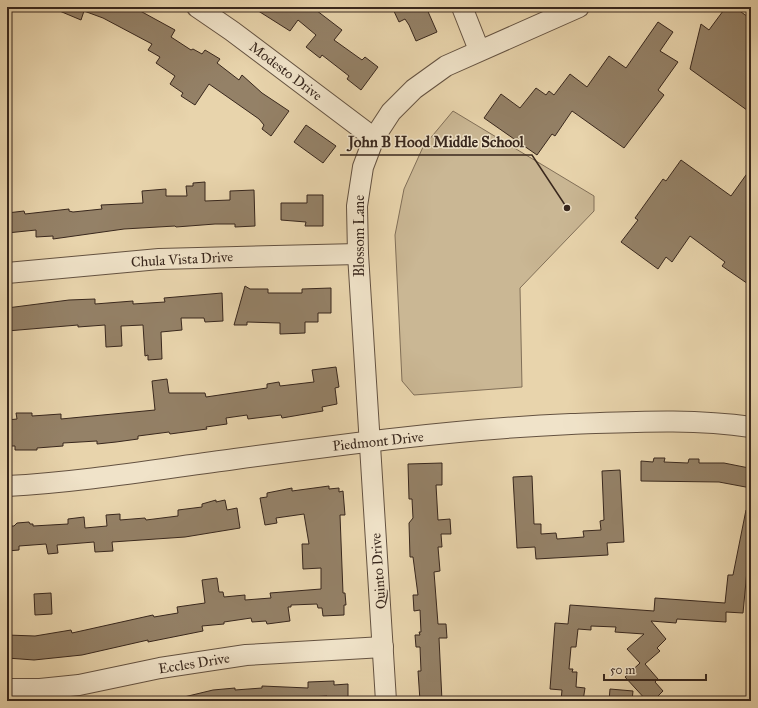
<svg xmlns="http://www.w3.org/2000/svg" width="758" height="708" font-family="'IM FELL Great Primer',serif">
<rect width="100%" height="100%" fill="#e8d4ac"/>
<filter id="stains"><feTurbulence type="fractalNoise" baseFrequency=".005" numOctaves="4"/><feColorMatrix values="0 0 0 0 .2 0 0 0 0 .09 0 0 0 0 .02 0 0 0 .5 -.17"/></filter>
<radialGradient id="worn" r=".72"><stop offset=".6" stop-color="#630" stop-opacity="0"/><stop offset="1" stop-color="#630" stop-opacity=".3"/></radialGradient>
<polygon fill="#cab794" stroke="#816f58" points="453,111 594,196 594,211 520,288 522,387 414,395 402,381 395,235 404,189 423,147"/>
<g fill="#948167" stroke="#38271d">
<polygon points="50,7 133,7 175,30 171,37 191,50 193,49 202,54 205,50 220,59 217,63 239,80 242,75 262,93 289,111 271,136 262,129 264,125 259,119 209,84 195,105 181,96 183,93 170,84 175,76 156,63 160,57 148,50 152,44 103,18 84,11 81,20"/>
<polygon points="252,7 312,7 342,30 334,40 362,60 365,57 378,67 361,90 347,79 349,76 322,55 320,58 306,47 316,35 298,20 290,31"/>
<polygon points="392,7 426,7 437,32 416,41 409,25 405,19 399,22"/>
<polygon points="726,7 734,7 751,19 751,113 690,69 701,24 709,30"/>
<polygon points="658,22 673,32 660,51 678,62 658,90 664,95 624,148 572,111 555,136 552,134 537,155 484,118 501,94 520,108 536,88 546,95 549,91 554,95 570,74 587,87 609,56 626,68"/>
<polygon points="306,125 336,146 323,163 294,142"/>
<polygon points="681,160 731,196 751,168 751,286 722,266 725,262 690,236 672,262 666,257 658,269 621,242 638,220 635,218 663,179 666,181"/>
<polygon points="205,182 205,201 230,200 230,191 254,190 255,226 235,227 235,224 215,224 176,227 175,226 124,229 53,239 53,236 36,237 36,230 7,233 7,213 24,211 25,214 69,209 69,211 73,212 102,209 101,205 143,203 142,191 166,189 166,196 187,196 186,186 193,186 193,183"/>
<polygon points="307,195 323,195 323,226 305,226 306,222 281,220 281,203 307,203"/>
<polygon points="245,286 250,289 268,289 268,293 302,293 302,289 331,288 331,313 318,313 318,322 305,322 305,333 280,334 280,323 247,322 247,325 234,325"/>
<polygon points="222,293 223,321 205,322 204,318 181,318 182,330 161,332 162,359 148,360 148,355 145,356 143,325 121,326 122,346 106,347 105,325 78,327 78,325 7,331 7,308 69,300 95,299 95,304 133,301 133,304 165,302 164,298"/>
<polygon points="336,367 339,387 335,388 337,404 322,407 323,411 282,418 281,415 248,419 247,415 226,418 227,424 206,427 207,429 170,434 169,432 138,436 138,439 116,442 97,444 97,441 63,443 63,446 37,448 37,450 15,450 15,446 7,446 7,420 17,419 16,413 32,413 32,416 61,414 61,419 155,410 152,381 167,379 169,393 205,393 206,397 267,388 267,384 279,382 280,386 314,382 312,370"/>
<polygon points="654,458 665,458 664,462 688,463 689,459 699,459 699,463 724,463 749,468 751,469 751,488 719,482 641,481 641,461 653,462"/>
<polygon points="442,463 442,485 436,485 438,520 450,519 451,534 441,534 442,547 438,547 440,571 434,572 438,624 446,624 447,638 439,638 442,701 420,701 418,671 421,671 420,647 416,647 415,635 420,635 419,632 421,632 420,610 414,611 413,595 418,595 413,557 410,557 409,523 413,518 412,499 409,499 408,464"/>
<polygon points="620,470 624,542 607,543 608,555 536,559 535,547 517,548 513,477 532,476 534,524 541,524 541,534 556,533 557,539 584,537 583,531 601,530 600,521 604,520 602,471"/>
<polygon points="329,486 329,489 339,488 339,492 343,491 345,515 340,515 343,593 345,593 346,605 344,605 344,615 323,616 322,608 318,608 317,604 291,605 291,607 288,607 290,621 267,624 266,621 252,622 251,618 224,622 224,624 202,626 203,631 148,642 148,640 82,655 34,660 7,658 7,635 35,636 71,630 72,633 153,615 154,617 178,613 177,607 205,603 202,580 217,578 219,592 223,592 224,597 245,595 245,600 271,598 270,593 321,589 321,568 303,569 302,544 309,544 304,514 276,518 277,523 265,525 260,498 267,497 267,493 292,488 292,491"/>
<polygon points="216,500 216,502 225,500 227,510 237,508 240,528 185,537 112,542 113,551 95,552 94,542 57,545 58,553 48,554 46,544 19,546 19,550 7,551 7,526 14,526 17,523 29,522 30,524 33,524 33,526 68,524 68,519 84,517 85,528 107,526 106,515 120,514 120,520 145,518 146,520 178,516 178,510 202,507 202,504"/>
<polygon points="746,510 751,511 751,560 748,560 743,613 726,612 726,622 677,619 676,623 651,621 666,639 657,648 660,651 645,664 658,679 655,682 663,691 653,701 647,701 625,677 640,663 627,649 644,634 615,632 616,627 591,626 591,630 578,629 576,647 571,647 569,669 573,669 572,672 577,672 576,687 585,688 583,701 561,701 562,690 550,689 555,623 568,624 570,605 654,611 655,598 725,603 728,575 733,575"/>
<polygon points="51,593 52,614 35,615 34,594"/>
<polygon points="334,681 334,685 348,684 348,701 327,701 327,696 294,698 294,701 185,701 184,697 213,690 235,688 235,690 262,688 262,686 308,688 308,682"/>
<polygon points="610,689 633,691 632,701 609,701"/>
</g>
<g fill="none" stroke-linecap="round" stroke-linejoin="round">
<defs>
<g id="minor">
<polyline points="197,7 232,31 374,138"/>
<polyline points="462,7 479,50"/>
<polyline points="7,273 159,259 358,254"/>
<path d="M7 486C83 482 159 469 235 459 346 444 458 429 571 424 631 422 691 418 751 427"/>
<polyline points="7,689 40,689 79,685 160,668 246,655 383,647"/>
<polyline points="386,701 358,254 357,206 363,167 374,138 391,112 414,89 446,66 579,7"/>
</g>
</defs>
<use href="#minor" stroke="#645241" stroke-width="22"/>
<use href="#minor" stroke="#f0e3c9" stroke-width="20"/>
</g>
<g text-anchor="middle" stroke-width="3" stroke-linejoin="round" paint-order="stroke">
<g font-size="14" fill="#38271d" stroke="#f0e3c9">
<text transform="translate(286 71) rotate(37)" y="5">Modesto Drive</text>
<text transform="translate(359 236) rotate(-90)" y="5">Blossom Lane</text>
<text transform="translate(182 259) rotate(-3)" y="5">Chula Vista Drive</text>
<text transform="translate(378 441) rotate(-6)" y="5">Piedmont Drive</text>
<text transform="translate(378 571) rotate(-94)" y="5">Quinto Drive</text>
<text transform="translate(194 663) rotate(-9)" y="5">Eccles Drive</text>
</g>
</g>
<path fill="none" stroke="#38271d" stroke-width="1.5" d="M567 208L532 155H340"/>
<circle fill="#38271d" stroke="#f0e3c9" stroke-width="1.5" cx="567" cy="208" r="4"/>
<g font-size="15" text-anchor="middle" font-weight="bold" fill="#38271d" stroke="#f0e3c9" stroke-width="3" stroke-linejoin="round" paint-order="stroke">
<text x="436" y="147">John B Hood Middle School</text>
</g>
<rect width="758" height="708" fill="none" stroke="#e8d4ac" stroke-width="24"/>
<rect x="8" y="8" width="742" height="692" fill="none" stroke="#38271d" stroke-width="2"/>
<rect x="12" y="12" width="734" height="684" fill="none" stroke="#38271d"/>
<path d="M604 674v6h102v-6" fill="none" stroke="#38271d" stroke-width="2"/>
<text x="610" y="674" font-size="12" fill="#38271d" stroke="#f0e3c9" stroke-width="3" paint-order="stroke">50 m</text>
<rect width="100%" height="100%" filter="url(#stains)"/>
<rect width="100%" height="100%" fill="url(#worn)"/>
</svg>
